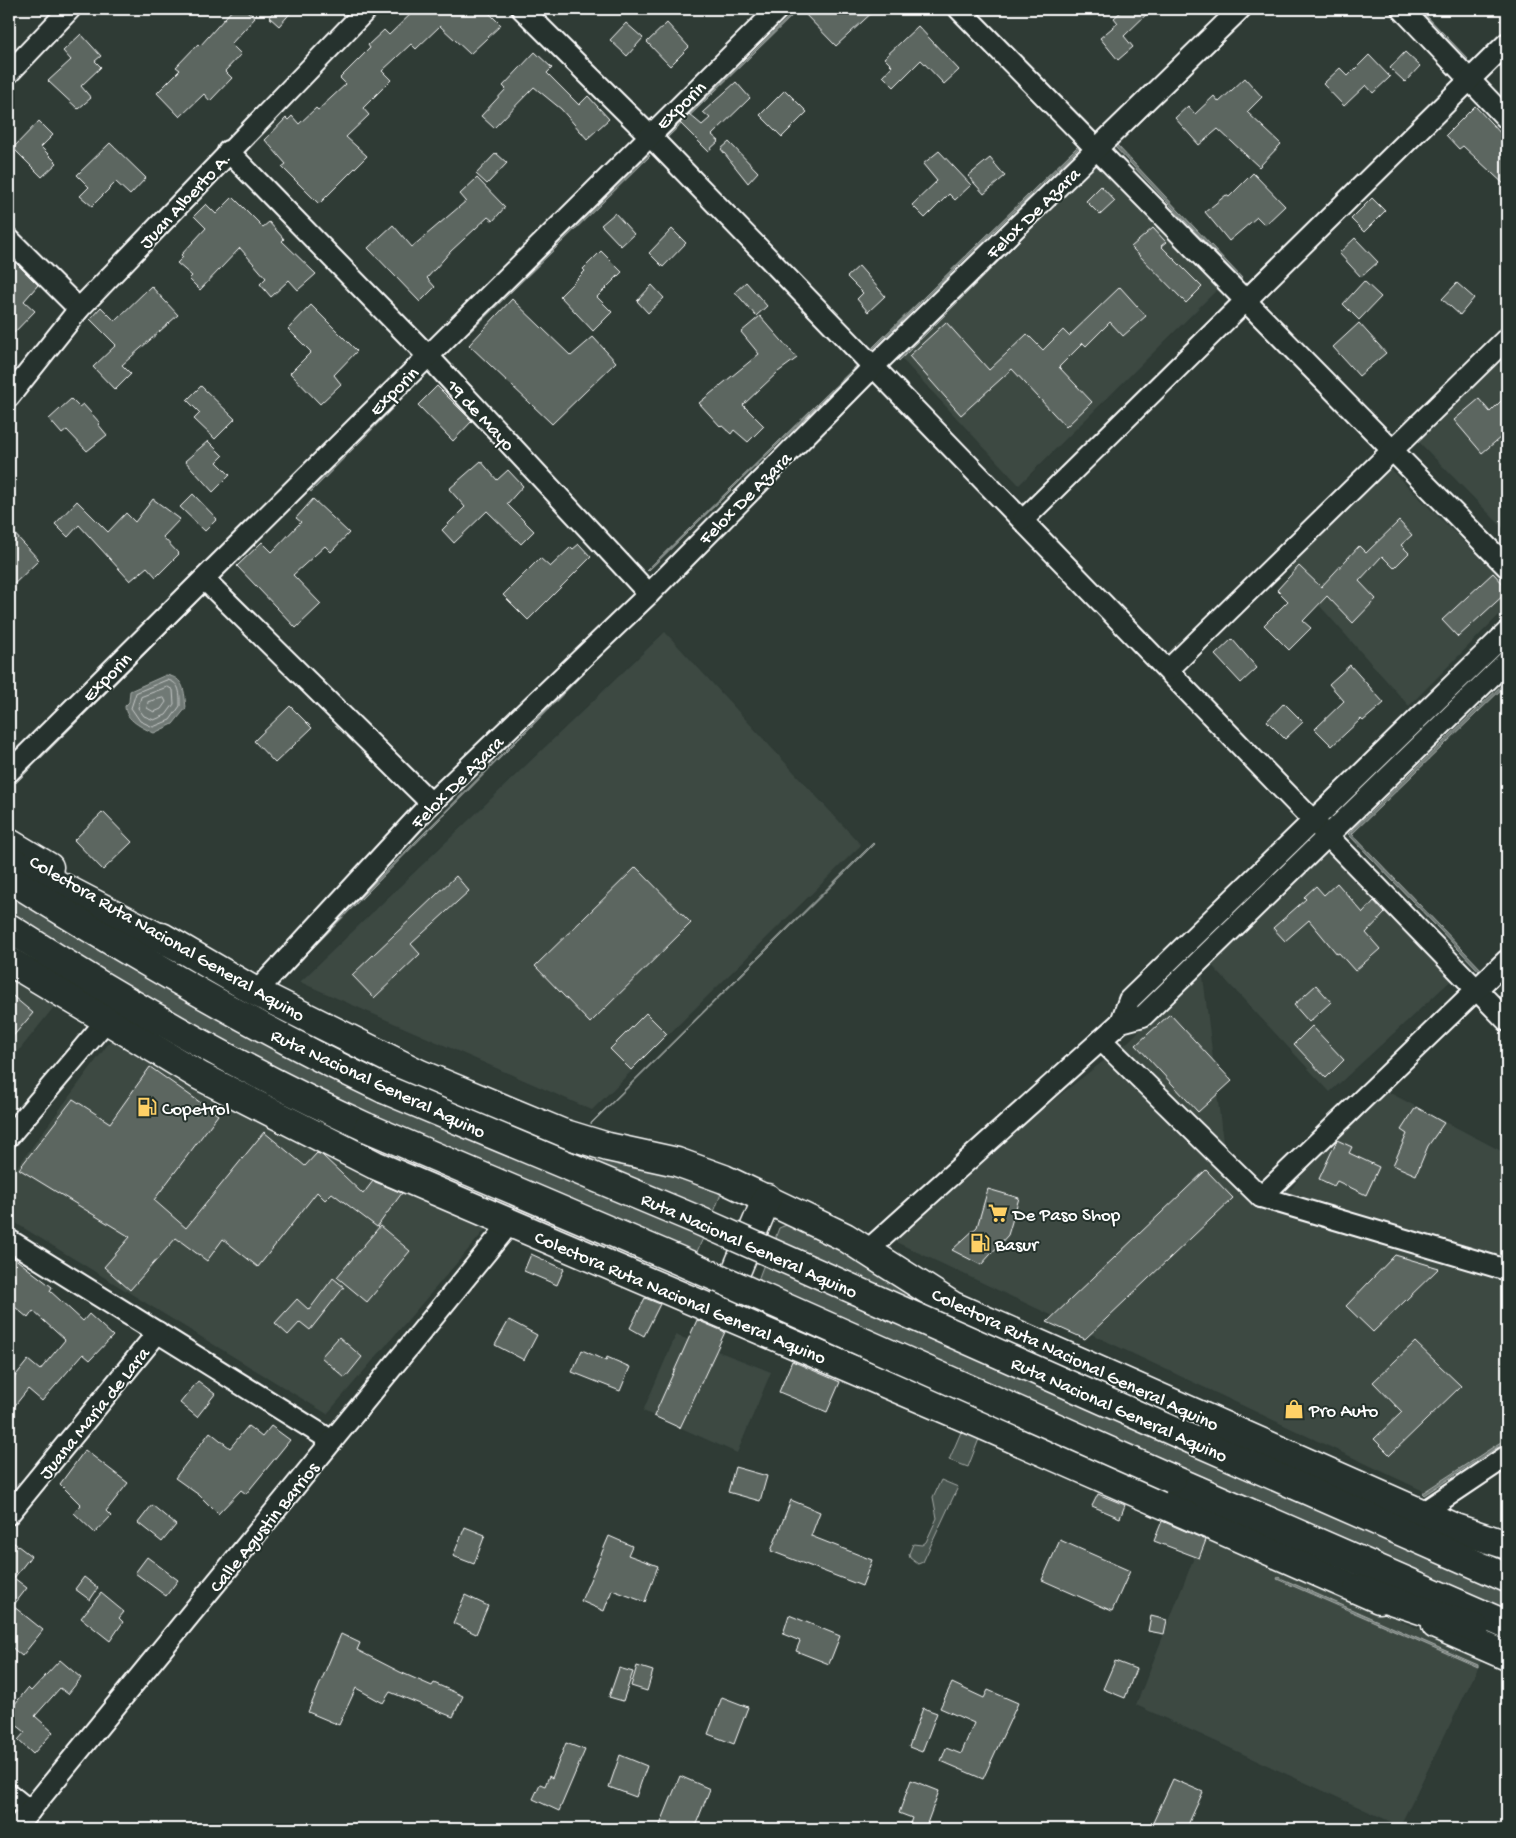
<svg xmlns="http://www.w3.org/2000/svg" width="1516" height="1838" font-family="'Gochi Hand',sans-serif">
<rect width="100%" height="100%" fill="#2f3b35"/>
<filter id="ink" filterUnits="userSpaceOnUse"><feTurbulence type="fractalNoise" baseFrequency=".02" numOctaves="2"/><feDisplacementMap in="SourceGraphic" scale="10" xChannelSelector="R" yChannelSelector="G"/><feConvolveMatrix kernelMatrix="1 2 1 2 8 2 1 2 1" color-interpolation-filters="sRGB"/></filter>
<g filter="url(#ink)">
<g fill="#3c4842">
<polygon points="1114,148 1228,279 1019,485 898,355"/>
<polygon points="1494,361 1507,374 1507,532 1417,440"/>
<polygon points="1389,468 1507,584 1507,607 1409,706 1287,569"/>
<polygon points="665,632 861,845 592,1110 300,982"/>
<polygon points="1335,829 1457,975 1330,1092 1204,957"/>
<polygon points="1202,968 1226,1167 1291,1189 1371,1083 1507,1154 1507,1452 1432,1495 881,1235 1129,1041"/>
<polygon points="9,974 58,1002 9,1063"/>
<polygon points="111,1040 296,1137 486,1229 327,1414 9,1219 9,1178"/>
<polygon points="676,1335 771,1372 737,1453 643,1411"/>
<polygon points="1204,1532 1483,1658 1400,1826 1136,1705"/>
</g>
<g fill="#4a544f" stroke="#a4aaa7">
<polygon points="1507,645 1507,651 1334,815 1332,814"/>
<polygon points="1307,840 1308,842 1135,1011 1133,1008"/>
<polygon points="9,888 704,1236 695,1256 430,1143 218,1041 9,915"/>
<polygon points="9,945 115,1011 269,1095 686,1279 682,1289 264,1102 9,951"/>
<polygon points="156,951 722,1191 714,1212 564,1151 324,1048"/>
<polygon points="789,1224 792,1225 1208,1433 777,1241 776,1236 779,1228"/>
<polygon points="764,1264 1507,1588 1507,1614 758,1280"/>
<polygon points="961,1432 979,1439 968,1467 949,1460"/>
<polygon points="941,1480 958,1487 923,1562 918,1564 910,1558 909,1554 913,1544 922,1545 926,1542 937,1518 933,1497"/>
</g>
<g fill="#707975" stroke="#a9afac">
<polygon points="797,9 799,9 667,138 666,137"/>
<polygon points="1253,9 1257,9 1117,145 1242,278 1240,279 1113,145"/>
<polygon points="1417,9 1420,9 1468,59 1466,61"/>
<polygon points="1078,146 1080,147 873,349 873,347"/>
<polygon points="648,154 650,156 470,332 468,331"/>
<polygon points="1097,161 1098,162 899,361 898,359"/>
<polygon points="857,365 858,366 648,571 647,570"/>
<polygon points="871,382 293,968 291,967"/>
<polygon points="396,403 397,404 311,492 309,490"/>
<polygon points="193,601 196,603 16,783 14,781"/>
<path d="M166 675C185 678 184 691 186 708L173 724 154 733C143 728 125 720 125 706L129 702 130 691Z"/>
<polygon points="1507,680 1507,684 1352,834 1483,971 1481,973 1348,834"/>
<polygon points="873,843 874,844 591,1124 591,1123"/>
<polygon points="1507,1438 1507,1441 1424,1495 1422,1493"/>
<polygon points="1278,1577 1478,1665 1478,1667 1277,1579"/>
</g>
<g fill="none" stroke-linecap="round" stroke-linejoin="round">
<g stroke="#c6c9c8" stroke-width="1">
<path d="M167 680C181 682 180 695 180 706L170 720 153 727 140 721 131 708 136 693Z"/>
<polygon points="168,687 173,690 174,704 166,715 154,720 144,716 138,708 141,697"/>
<polygon points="164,698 166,702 161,709 154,712 147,708 148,702"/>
</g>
</g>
<g fill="#5b6661" stroke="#fff">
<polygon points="233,9 245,9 255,18 231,44 241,54 225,71 232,78 210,101 204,94 180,117 157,93 180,70 176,67 198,44 200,46"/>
<polygon points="276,9 294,9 279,26 269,17"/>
<polygon points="416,9 485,9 501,25 470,54 440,26 416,49 411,44 382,71 391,80 363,108 369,115 346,137 367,156 319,204 282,167 286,164 265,140 286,118 288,120 292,116 299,124 316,108 318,110 346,84 340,78 370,48 368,45 384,30 389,35"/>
<polygon points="800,9 876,9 836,46"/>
<polygon points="1124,9 1152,9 1124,36 1133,47 1118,60 1100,38 1118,23 1114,18"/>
<polygon points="626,23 643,38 627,56 610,40"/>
<polygon points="667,23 689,47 670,66 647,42"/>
<polygon points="918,26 959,70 944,84 921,60 894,87 883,76 892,66 884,58"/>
<polygon points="81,34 101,56 95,61 101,67 81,86 91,98 78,109 48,81 71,60 63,51"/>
<polygon points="535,52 552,68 547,73 579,105 588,96 609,119 587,139 561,109 534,87 494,128 481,116 506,89 503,86"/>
<polygon points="1405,52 1420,66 1405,82 1390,68"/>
<polygon points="1369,55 1390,77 1373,93 1366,85 1344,106 1323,84 1340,68 1348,76"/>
<polygon points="1245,78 1262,97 1247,112 1281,144 1259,167 1218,129 1199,145 1175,118 1188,106 1195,114 1214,96 1219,102"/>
<polygon points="736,82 750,98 712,135 719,141 708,151 680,123 689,114 702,125 710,118 703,112"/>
<polygon points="785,90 807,112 782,137 760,115"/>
<polygon points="1475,106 1507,140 1507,187 1463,146 1459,149 1446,135"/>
<polygon points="39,121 53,135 41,147 57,163 42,177 13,148"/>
<polygon points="729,142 758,172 748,183 721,149"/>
<polygon points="110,143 146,178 130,195 116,182 92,206 80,196 89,187 77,175"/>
<polygon points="939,151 971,185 955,200 949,194 925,218 912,205 937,181 923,164"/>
<polygon points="496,153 507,163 487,184 476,174"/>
<polygon points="990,158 1005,176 984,194 968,176"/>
<polygon points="1253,173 1285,206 1265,225 1257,217 1229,241 1205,212 1226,195 1229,197"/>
<polygon points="477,178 505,207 493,221 488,217 451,251 427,278 435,287 420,302 368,248 393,225 412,247 466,201 460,194"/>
<polygon points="1101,186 1115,201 1100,215 1086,201"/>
<polygon points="233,197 263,227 269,222 284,239 282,241 316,274 298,290 289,280 271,297 260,284 266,278 240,248 200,290 189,279 192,276 177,263 183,257 181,255 206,228 194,216 206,204 216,214"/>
<polygon points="1372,198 1385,211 1364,232 1351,219"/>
<polygon points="615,213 634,234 621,246 601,225"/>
<polygon points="1153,228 1166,242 1161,246 1202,287 1186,303 1131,247"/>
<polygon points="672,229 686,243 663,267 649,253"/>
<polygon points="1355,238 1378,262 1361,277 1339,253"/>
<polygon points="601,251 622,272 597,297 612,312 593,331 560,296 585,271 583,269"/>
<polygon points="9,256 38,285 24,301 35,311 9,338"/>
<polygon points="859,266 885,296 868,312 857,299 863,293 847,277"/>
<polygon points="1364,281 1381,297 1359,320 1343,304"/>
<polygon points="746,282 767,306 756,316 735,292"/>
<polygon points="1457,283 1474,298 1460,315 1442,299"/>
<polygon points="652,285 664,298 648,313 637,301"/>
<polygon points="151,286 178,315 122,365 131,374 115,390 93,367 116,345 90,319 101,307 115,321"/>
<polygon points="1120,287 1146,316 1123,336 1110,322 1086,346 1083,343 1059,367 1092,402 1066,427 1012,369 961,415 909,356 946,322 989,370 1027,334 1043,350 1063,330 1069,336"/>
<polygon points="512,299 571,356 593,337 616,362 552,424 469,345"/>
<polygon points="311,305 357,351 334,375 341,384 320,404 290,373 311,352 288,329"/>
<polygon points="760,316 797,358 778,372 743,405 764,426 748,442 734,430 731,434 721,425 720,426 699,403 759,354 741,332"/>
<polygon points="1359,323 1386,353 1359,376 1333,347"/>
<polygon points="201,386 235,419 215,439 194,419 200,413 187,400"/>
<polygon points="437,386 472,421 453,441 418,405"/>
<polygon points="1507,395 1507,432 1482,453 1454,420 1479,399 1490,412"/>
<polygon points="71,399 79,407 83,404 100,423 98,424 107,435 87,451 67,430 62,434 49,419"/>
<polygon points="208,441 223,456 217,462 230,475 213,492 185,461"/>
<polygon points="481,461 497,480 508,470 523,486 507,504 534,531 521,544 487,511 454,543 442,530 465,507 449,489"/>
<polygon points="193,494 217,519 205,531 180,507"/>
<polygon points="153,499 180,519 163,537 179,554 156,577 147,567 130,581 79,525 68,537 55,524 77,501 108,532 126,513 135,522"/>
<polygon points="313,499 349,533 331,552 325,546 293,575 321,604 296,628 237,566 262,542 272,552 301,522 296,518"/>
<polygon points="1399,521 1412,535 1401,545 1409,553 1394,568 1382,556 1359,581 1376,599 1353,623 1327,596 1303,621 1311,628 1289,650 1264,625 1288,601 1277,590 1299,566 1321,587 1359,546 1366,553"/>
<polygon points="9,528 39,560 9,589"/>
<polygon points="579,544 591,557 528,620 503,595 540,558 550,567 571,547 573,549"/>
<polygon points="1493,573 1507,588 1507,592 1458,637 1442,620"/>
<polygon points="1232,639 1257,668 1241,683 1215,655"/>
<polygon points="1350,665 1384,703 1363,721 1361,719 1332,746 1315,729 1344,701 1329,684"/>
<polygon points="1284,703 1303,722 1285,739 1267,721"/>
<polygon points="290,706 312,728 275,763 254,741"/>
<polygon points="103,812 132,842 103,870 74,840"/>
<polygon points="636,867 691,923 590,1023 535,966"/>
<polygon points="456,876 469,891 411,944 420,954 374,998 352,975"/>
<polygon points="1337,883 1363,913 1374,901 1385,913 1366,933 1380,949 1355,971 1339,953 1337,954 1309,920 1285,941 1273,928 1306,899 1304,897 1316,886 1324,895"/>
<polygon points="1316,985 1331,1002 1309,1022 1294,1005"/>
<polygon points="9,993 33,1013 9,1041"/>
<polygon points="646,1013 667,1034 631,1070 610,1049"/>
<polygon points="1170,1014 1232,1081 1198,1112 1136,1045"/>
<polygon points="1312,1026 1344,1060 1326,1078 1294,1044"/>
<polygon points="150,1067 218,1115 154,1200 186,1228 264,1132 305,1166 317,1153 322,1155 363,1194 373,1181 402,1193 377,1227 332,1193 325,1200 317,1192 258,1267 223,1239 207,1261 176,1238 130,1290 104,1267 130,1237 19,1169 73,1099 110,1123"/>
<polygon points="1416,1107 1444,1123 1428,1146 1416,1175 1393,1165 1407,1134 1401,1130"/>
<polygon points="1337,1140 1352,1147 1349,1153 1379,1167 1366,1195 1337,1181 1334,1186 1319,1179"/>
<polygon points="1206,1170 1233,1198 1085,1339 1047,1322"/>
<polygon points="988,1189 1019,1198 1008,1235 981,1265 952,1250 977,1227"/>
<polygon points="380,1226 410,1251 367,1302 337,1277"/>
<polygon points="9,1254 52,1287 50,1291 83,1321 89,1314 113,1336 90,1360 83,1354 42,1401 28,1389 9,1413 9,1384 28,1360 40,1370 65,1340 33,1311 28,1318 9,1302"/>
<polygon points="531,1254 564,1269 557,1285 524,1271"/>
<polygon points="1395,1255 1439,1268 1373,1332 1346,1306"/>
<polygon points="333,1278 344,1287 310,1330 300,1322 288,1335 275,1323 297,1299 309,1310"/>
<polygon points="645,1298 660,1304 644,1336 630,1328"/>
<polygon points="509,1320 537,1335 524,1360 495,1345"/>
<polygon points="697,1320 725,1332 680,1428 654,1416"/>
<polygon points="339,1337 362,1357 345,1378 321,1357"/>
<polygon points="1415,1342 1461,1386 1390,1455 1374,1439 1402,1412 1373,1382"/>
<polygon points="582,1350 606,1361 607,1357 630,1367 620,1391 572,1372"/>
<polygon points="792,1361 840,1382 827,1412 779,1392"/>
<polygon points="198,1381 215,1394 197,1417 180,1403"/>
<polygon points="248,1426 262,1437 271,1426 290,1440 246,1494 241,1490 218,1514 199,1495 175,1478 210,1432 230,1448"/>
<polygon points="85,1450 128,1483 106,1511 111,1516 95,1533 74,1513 81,1505 60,1484"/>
<polygon points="735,1467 767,1476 760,1501 728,1492"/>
<polygon points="1098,1494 1125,1505 1120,1518 1092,1506"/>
<polygon points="791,1500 820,1512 811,1536 872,1560 862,1586 771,1551"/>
<polygon points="152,1505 176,1525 162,1542 138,1523"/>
<polygon points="1162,1521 1206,1540 1199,1558 1154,1541"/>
<polygon points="465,1527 485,1535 474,1564 453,1556"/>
<polygon points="609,1536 632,1546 628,1555 658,1566 645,1602 612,1590 604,1611 581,1601"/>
<polygon points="9,1539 31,1556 14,1578 27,1588 13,1606 43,1630 22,1656 9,1645"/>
<polygon points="1060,1540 1130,1571 1112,1611 1042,1580"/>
<polygon points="147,1557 178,1580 166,1596 135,1573"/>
<polygon points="84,1577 98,1588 90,1600 75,1589"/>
<polygon points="101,1593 124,1612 119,1618 123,1622 110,1641 81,1618"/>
<polygon points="465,1595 488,1606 476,1634 453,1623"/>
<polygon points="789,1615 840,1636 829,1664 796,1651 800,1641 783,1634"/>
<polygon points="1151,1616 1167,1620 1164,1634 1148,1631"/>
<polygon points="341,1634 360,1643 357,1650 400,1672 432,1686 434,1683 463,1696 453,1717 390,1692 383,1703 356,1688 339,1725 308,1712"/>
<polygon points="60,1660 81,1678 68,1694 60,1688 35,1716 53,1732 33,1754 18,1740 25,1732 9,1719 9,1711 28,1688 31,1691"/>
<polygon points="1115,1661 1136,1669 1125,1698 1103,1689"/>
<polygon points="637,1666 653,1671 647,1691 631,1686"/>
<polygon points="619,1668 633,1672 623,1701 609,1697"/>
<polygon points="952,1683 984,1698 988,1690 1018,1703 983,1779 941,1761 946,1748 961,1754 974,1723 940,1708"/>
<polygon points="722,1697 748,1707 734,1744 708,1734"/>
<polygon points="923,1708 937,1713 922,1752 909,1747"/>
<polygon points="566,1743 585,1750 559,1811 533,1799 540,1784 545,1786 549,1776 552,1778"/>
<polygon points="620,1755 647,1766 636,1797 609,1787"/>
<polygon points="680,1776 710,1789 694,1829 670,1829 660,1825"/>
<polygon points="1173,1779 1203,1792 1186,1829 1150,1829"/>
<polygon points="911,1780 939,1791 925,1829 908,1829 912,1818 899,1813"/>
</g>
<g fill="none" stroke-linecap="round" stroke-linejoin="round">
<defs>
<g id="minor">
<polyline points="522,9 649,135 1507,1021"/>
<polyline points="959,9 1507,567"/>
<polyline points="1402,9 1507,119"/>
<polyline points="9,73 70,9"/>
<polyline points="228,151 427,355 649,594"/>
<polyline points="9,239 79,309"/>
<polyline points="9,397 79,309 367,9"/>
<polyline points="1023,520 1507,43"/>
<polyline points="204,579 431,803"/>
<polyline points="1168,670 1507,338"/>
<polyline points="9,772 778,9"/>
<polyline points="256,992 431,803 649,594 874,366 1240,9"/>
<polyline points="1121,1022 1129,1000 1507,632"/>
<polyline points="1101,1040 1261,1197 1507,1270"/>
<polyline points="9,1136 106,1021"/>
<polyline points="1261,1197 1507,960"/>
<polyline points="9,1240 332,1441"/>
<polyline points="868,1250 1121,1022 1143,1016 1507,661"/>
<polyline points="1422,1513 1507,1456"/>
<polyline points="9,1514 158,1332"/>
<polyline points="9,1794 30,1811"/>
<polyline points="15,1829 511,1222"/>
</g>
<g id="primary">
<polyline points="9,843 49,867"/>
<polyline points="162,937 256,992 420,1074 562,1133 608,1147 677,1162 724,1179 845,1237 953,1306 1455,1528 1507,1545"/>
<polyline points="9,961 200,1076 375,1165 980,1424 1379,1599"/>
<polyline points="722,1305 767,1198"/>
<polyline points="1436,1625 1507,1656"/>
</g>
<g id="motorway">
<polyline points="10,860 181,949"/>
<path d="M9 878C131 955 254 1027 384 1089"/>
<path d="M9 928C124 1002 243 1071 368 1128"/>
<polyline points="1193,1440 1507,1578"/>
<polyline points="1172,1479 1507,1625"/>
<polyline points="1358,1589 1475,1628"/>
</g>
</defs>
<use href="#minor" stroke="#fff" stroke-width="24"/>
<use href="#primary" stroke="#fff" stroke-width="31"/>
<use href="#motorway" stroke="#fff" stroke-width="31"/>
<use href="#minor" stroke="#26332d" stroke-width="20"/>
<use href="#primary" stroke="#26332d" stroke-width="28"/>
<use href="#motorway" stroke="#26332d" stroke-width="28"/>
<defs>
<g id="motorway-bridge">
<polyline points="384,1089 695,1219 1193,1440"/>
<polyline points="368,1128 678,1260 1172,1479"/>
</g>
</defs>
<use href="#motorway-bridge" stroke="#fff" stroke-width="31" stroke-linecap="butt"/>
<use href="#motorway-bridge" stroke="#26332d" stroke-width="28"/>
</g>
</g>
<defs>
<symbol id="fuel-bare" viewBox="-9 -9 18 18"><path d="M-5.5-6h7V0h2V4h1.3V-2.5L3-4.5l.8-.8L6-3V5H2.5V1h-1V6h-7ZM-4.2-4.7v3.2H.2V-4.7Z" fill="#ffd166" stroke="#26332d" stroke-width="2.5" paint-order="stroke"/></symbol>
<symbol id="supermarket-bare" viewBox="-9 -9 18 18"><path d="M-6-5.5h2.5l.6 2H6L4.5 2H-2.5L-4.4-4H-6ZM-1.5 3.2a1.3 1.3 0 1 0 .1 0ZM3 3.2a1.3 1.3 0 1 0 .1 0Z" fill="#ffd166" stroke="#26332d" stroke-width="2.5" paint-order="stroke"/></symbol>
<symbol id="shop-bare" viewBox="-9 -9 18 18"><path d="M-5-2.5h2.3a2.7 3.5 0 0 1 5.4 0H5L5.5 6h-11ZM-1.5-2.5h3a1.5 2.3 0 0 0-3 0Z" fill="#ffd166" stroke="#26332d" stroke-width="2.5" paint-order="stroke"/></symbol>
</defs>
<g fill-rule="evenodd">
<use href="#fuel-bare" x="133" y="1093" width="28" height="28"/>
<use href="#supermarket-bare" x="984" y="1199" width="28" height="28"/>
<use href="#fuel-bare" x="966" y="1229" width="28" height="28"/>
<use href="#shop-bare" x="1280" y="1395" width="28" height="28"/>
</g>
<g text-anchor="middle" stroke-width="4" stroke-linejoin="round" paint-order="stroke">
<g font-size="19" fill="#fff" stroke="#26332d">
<text transform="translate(680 104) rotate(-44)" y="7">Exporin</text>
<text transform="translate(184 199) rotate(-47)" y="7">Juan Alberto A.</text>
<text transform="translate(1032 212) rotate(-44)" y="7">Felox De Azara</text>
<text transform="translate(393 390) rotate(-45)" y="7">Exporin</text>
<text transform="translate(482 414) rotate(47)" y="7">19 de Mayo</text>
<text transform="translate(744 497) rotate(-45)" y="7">Felox De Azara</text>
<text transform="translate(106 676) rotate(-45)" y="7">Exporin</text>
<text transform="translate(456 781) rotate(-45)" y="7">Felox De Azara</text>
<text transform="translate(168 937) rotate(30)" y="7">Colectora Ruta Nacional General Aquino</text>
<text transform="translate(379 1082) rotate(25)" y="7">Ruta Nacional General Aquino</text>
<text transform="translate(750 1244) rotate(24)" y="7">Ruta Nacional General Aquino</text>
<text transform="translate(681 1296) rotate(23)" y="7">Colectora Ruta Nacional General Aquino</text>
<text transform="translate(1076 1358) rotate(25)" y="7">Colectora Ruta Nacional General Aquino</text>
<text transform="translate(1120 1408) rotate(24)" y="7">Ruta Nacional General Aquino</text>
<text transform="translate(93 1412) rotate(-51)" y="7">Juana Maria de Lara</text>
<text transform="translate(263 1526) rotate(-51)" y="7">Calle Agustin Barrios</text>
</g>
<g font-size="19" fill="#fff" stroke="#26332d" text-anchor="start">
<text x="162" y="1114">Copetrol</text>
<text x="1013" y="1220">De Paso Shop</text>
<text x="995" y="1250">Basur</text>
<text x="1309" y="1416">Pro Auto</text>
</g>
</g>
<rect width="1516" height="1838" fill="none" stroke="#26332d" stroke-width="30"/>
<rect x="15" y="15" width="1486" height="1808" fill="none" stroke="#fff" stroke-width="2" filter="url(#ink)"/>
</svg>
